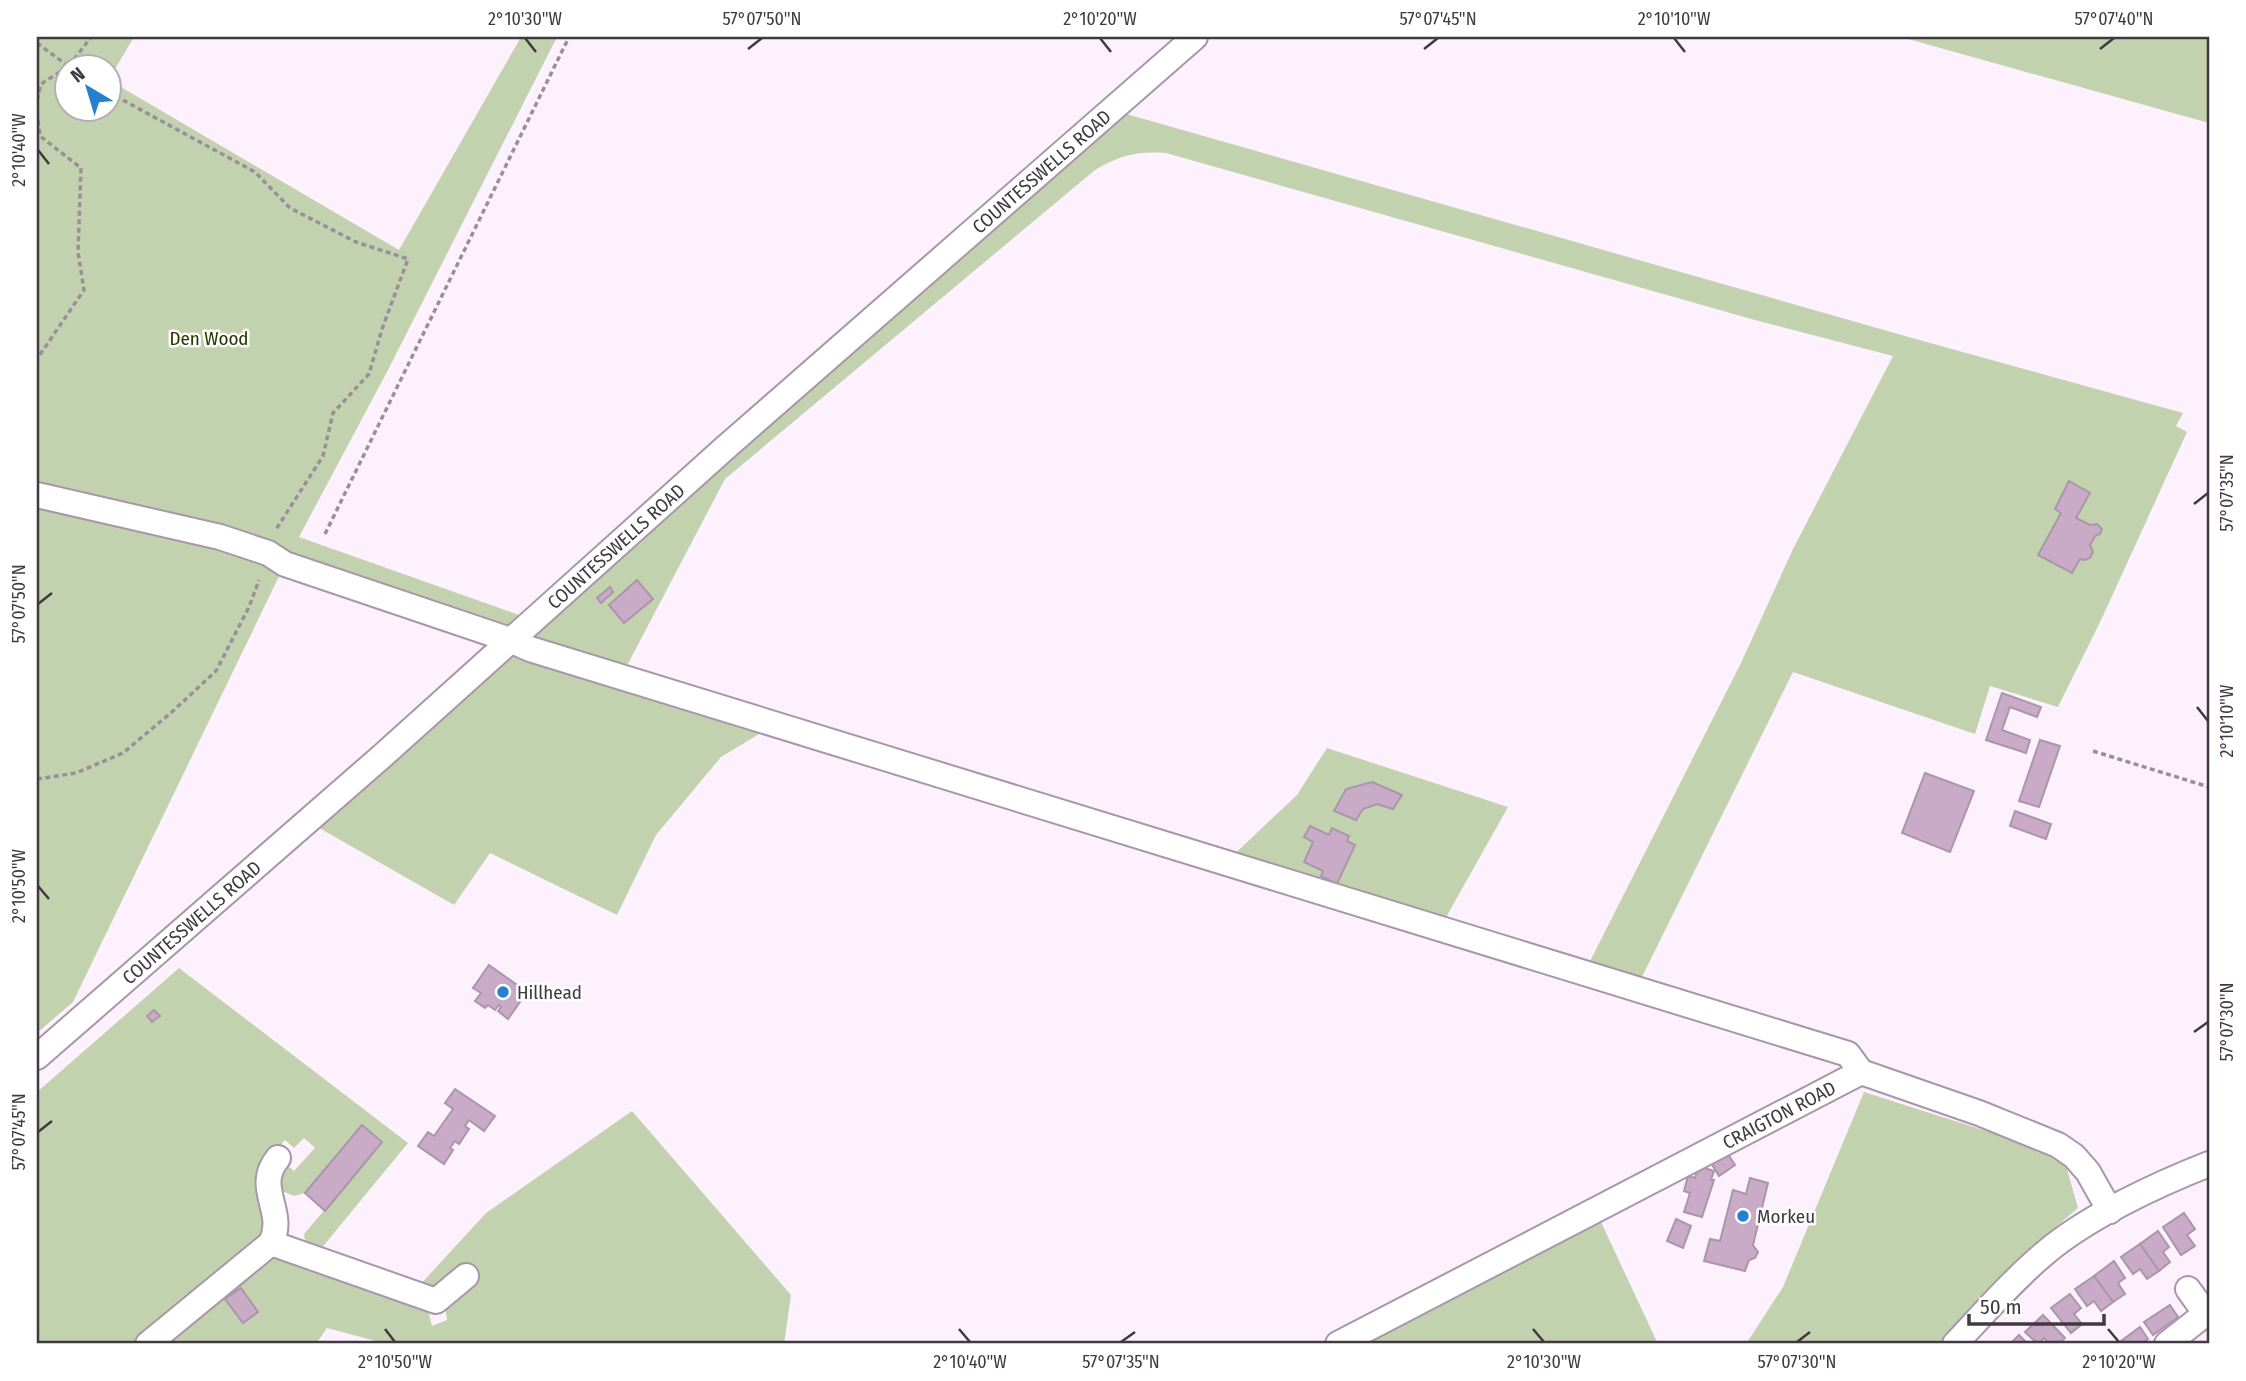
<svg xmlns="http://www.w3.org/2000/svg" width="2246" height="1381" font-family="'Fira Sans Condensed',sans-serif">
<rect width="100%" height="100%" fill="#fef1fe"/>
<g fill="#c3d2ae">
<polygon points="37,37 134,37 109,79 108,66 66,66 66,108 108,108 109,80 399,250 521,37 557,37 388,370 299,537 519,615 503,631 285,564 73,1002 37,1033"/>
<polygon points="1901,37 2209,37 2209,123"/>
<path d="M1123 113 1905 336 2183 413 2176 426 2187 432 2102 618 2058 707 1990 686 1975 734 1793 672 1636 989 1584 973 1741 663 1793 549 1893 356 1755 320 1166 153C1136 151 1121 155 1095 170L725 479 621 677 764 731 721 757 656 835 617 915 490 853 454 905 307 821Z"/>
<polygon points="1327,748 1508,807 1440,928 1225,863 1297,795"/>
<path d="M179 968 408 1143 320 1250C312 1246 304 1244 304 1234L382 1142 362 1125 305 1193 294 1196 277 1189 285 1163 294 1171 315 1148 304 1138 294 1148 285 1140 261 1168 265 1237 140 1344H37V1092Z"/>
<polygon points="1864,1092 2027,1144 2065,1162 2078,1208 2037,1243 1939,1344 1746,1344 1783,1287"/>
<polygon points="632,1111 791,1295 784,1344 387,1344 327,1328 316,1344 155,1344 273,1251 426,1303 432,1326 447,1320 443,1288 418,1287 486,1213"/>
<polygon points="1601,1222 1658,1344 1360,1344 1471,1285"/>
</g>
<g fill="#c9abc8" stroke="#aa96aa" stroke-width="2">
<polygon points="2069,481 2090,493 2076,518 2090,525 2097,524 2102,529 2100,534 2095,536 2090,545 2093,552 2090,558 2084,560 2080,559 2072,573 2038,555 2061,513 2055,509"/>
<polygon points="637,580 653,599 624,623 609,605"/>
<polygon points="610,587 613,592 601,603 597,598"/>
<polygon points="2002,693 2041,707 2037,717 2010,707 2002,730 2030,740 2026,753 1986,740"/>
<polygon points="2040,740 2060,746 2039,807 2019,801"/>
<polygon points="1925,773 1974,791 1950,852 1902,833"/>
<polygon points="1372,782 1402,795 1393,809 1377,804 1363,809 1356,820 1334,811 1346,789"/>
<polygon points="2015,811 2051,824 2046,839 2010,826"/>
<polygon points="1310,826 1329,835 1332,828 1349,836 1347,841 1355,845 1337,884 1321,876 1323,871 1304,862 1313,842 1304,837"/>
<polygon points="489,965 527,992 508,1019 498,1011 501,1007 499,1005 495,1010 488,1005 485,1008 475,1001 481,993 473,988"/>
<polygon points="154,1010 160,1016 152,1022 147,1016"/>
<polygon points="455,1089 495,1116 484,1131 469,1120 465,1126 469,1129 459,1144 455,1141 450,1148 453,1150 444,1164 418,1146 428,1132 434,1136 453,1109 445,1103"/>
<polygon points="362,1125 382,1142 325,1211 305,1193"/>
<polygon points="1726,1151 1735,1165 1719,1176 1710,1161"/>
<polygon points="1698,1166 1714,1171 1711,1180 1714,1180 1702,1217 1684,1212 1690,1193 1684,1191 1688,1176 1695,1178"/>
<polygon points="1750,1178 1768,1183 1753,1245 1758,1252 1755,1258 1749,1260 1745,1271 1704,1261 1710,1239 1720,1241 1733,1190 1746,1194"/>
<polygon points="2184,1213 2195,1229 2187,1235 2195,1246 2181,1255 2163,1227"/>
<polygon points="1676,1219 1691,1226 1683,1248 1667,1241"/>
<polygon points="2158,1231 2169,1247 2163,1252 2170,1262 2159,1271 2140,1244"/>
<polygon points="2140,1244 2159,1271 2147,1279 2140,1269 2133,1274 2121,1257"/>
<polygon points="2114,1261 2125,1278 2118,1283 2125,1294 2113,1302 2094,1276"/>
<polygon points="2094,1276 2113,1302 2101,1311 2094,1301 2087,1306 2075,1289"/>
<polygon points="241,1288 258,1312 243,1323 225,1299"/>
<polygon points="2070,1294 2081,1308 2074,1314 2082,1324 2071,1333 2051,1308"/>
<polygon points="2170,1305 2178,1317 2153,1335 2144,1322"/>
<polygon points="2043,1315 2065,1338 2058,1344 2050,1344 2044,1338 2038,1344 2025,1332"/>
<polygon points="2140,1327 2148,1339 2141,1344 2117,1344"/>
<polygon points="2019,1335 2028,1344 2010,1344"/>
</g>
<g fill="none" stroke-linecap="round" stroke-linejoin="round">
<defs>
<g id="minor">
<polyline points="37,495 220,537 268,553 285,564 510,640 530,649 1848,1054 1861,1072"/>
<path id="s1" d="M37 1057 380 758 725 448 1195 37"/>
<polyline points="271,1243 436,1301 466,1276"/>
<polyline points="2188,1289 2206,1314"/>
<path d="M148 1344 271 1243C287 1211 253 1188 278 1158"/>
<path id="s2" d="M1338 1344 1861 1072 1979 1113 2058 1145 2074 1156 2088 1172 2110 1211"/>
<path d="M1955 1344C1984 1313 2013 1280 2045 1253 2087 1217 2158 1184 2209 1164"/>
<polyline points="2167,1344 2209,1311"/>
</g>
</defs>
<use href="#minor" stroke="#a996a9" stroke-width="28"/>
<g stroke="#998f99" stroke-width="3.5" stroke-dasharray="5 3.5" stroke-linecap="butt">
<polyline points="37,43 68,66"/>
<polyline points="69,66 91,37"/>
<polyline points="108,92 255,172 290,208 356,242 408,259 382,329 369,374 333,413 323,456 275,531"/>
<polyline points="37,100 41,84 66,68"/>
<polyline points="37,112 40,136 81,168 78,252 84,290 37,359"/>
<polyline points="325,534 569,37"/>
<polyline points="2093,751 2209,787"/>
<polyline points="37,779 76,773 123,753 173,711 216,671 249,607 259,580"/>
</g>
<use href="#minor" stroke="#fff" stroke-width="24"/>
</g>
<path fill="none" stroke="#413941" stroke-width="2.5" d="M525 38 536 52M1100 38 1111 52M1674 38 1685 52M748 49 762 38M1424 49 1438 38M2100 49 2114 38M38 150 49 164M2194 504 2208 493M38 604 52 593M2197 707 2208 721M38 886 49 899M2194 1032 2208 1022M38 1132 52 1121M385 1329 395 1342M959 1329 970 1342M1533 1329 1544 1342M2108 1329 2119 1342M1121 1342 1135 1332M1797 1342 1810 1332"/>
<g fill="#2780cd" stroke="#fff" stroke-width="2.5">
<circle cx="503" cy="992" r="7"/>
<circle cx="1743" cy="1216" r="7"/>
</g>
<g text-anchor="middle" stroke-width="5" stroke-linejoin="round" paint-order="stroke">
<g font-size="19" fill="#413941" stroke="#fff">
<text dy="7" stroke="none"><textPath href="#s1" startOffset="1339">COUNTESSWELLS ROAD</textPath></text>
<text dy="7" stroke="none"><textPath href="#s1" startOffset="772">COUNTESSWELLS ROAD</textPath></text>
<text dy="7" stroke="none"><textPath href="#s1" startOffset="205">COUNTESSWELLS ROAD</textPath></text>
<text dy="7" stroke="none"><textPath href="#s2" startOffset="497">CRAIGTON ROAD</textPath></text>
</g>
<g font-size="19" fill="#263800" stroke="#fff">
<text x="209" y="345">Den Wood</text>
</g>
<g font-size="19" fill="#413941" stroke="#fff" text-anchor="start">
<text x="517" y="999">Hillhead</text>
<text x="1757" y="1223">Morkeu</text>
</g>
</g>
<rect width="2246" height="1381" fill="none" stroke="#ffffff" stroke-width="77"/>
<g transform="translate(88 88) rotate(322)"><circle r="33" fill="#ffffff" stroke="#b3b0b3" stroke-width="2"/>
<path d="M0-5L12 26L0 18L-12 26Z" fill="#2780cd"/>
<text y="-10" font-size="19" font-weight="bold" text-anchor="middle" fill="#413941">N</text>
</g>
<path d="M1969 1314v10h135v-10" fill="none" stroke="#413941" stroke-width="3.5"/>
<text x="1980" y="1314" font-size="21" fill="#413941" stroke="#ffffff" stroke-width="5" paint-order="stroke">50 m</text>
<rect x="38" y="38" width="2170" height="1304" fill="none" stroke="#413941" stroke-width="2.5"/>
<g font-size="18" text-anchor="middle" fill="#413941">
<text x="525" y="25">2°10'30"W</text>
<text x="762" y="25">57°07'50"N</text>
<text x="1100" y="25">2°10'20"W</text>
<text x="1438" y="25">57°07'45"N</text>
<text x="1674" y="25">2°10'10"W</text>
<text x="2114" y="25">57°07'40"N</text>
<text transform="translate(19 150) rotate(-90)" y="6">2°10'40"W</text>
<text transform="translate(2227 493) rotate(-90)" y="6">57°07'35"N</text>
<text transform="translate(19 604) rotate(-90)" y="6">57°07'50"N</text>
<text transform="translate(2227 721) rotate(-90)" y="6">2°10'10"W</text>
<text transform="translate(19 886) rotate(-90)" y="6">2°10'50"W</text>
<text transform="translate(2227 1022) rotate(-90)" y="6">57°07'30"N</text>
<text transform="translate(19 1132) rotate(-90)" y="6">57°07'45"N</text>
<text x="395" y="1368">2°10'50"W</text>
<text x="970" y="1368">2°10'40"W</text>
<text x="1121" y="1368">57°07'35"N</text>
<text x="1544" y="1368">2°10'30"W</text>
<text x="1797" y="1368">57°07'30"N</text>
<text x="2119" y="1368">2°10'20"W</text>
</g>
</svg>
